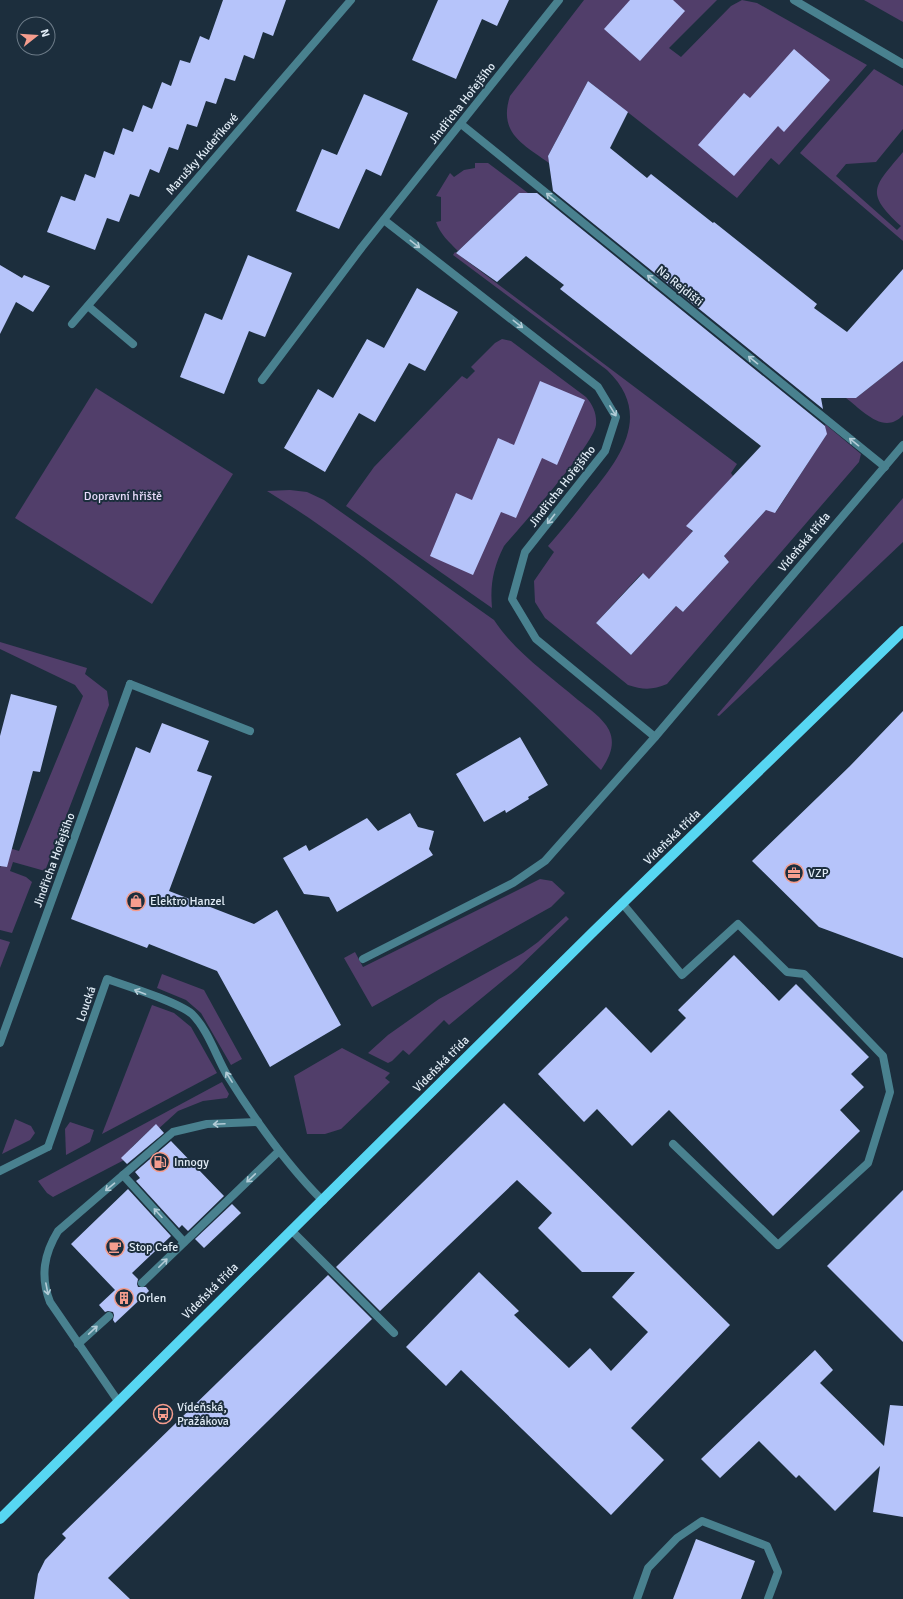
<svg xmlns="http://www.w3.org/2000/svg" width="903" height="1599" font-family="Signika,sans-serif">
<rect width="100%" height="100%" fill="#1c2e3d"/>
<g fill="#513e6a">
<path d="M584 0H717L669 48 681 57 731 6 742 0 757 3 867 65 779 165 771 158 737 198 588 81 548 156 549 163C523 144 498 133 510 96Z"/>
<polygon points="864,0 903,0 903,22"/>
<path d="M874 69 903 86V129L876 162 846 164 836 176 897 230 901 226C864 192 874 187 903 152V241L800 153Z"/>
<path d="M475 163H488L528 193H519L458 251C449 242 440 234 436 222L441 221V197L436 196 450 173 454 177 464 170 475 168Z"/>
<path d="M455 252 737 464 731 473 733 476 687 526 693 532 649 579 642 573 596 623 631 655 676 606 683 612 729 562 724 556 768 508 776 512 826 435 825 424 861 454 859 462 667 684C653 690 643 690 628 685L545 618 535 602 534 581 554 552 548 546C562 530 576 513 589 496 621 457 653 414 607 370L453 255Z"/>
<path d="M502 339 511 341 586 397C593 405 597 414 596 425 593 446 521 526 504 546 493 568 490 585 492 608L346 506 374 467 462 376 467 379 475 371 471 367 495 343Z"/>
<path d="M903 361V415C884 436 862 410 846 398H856Z"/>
<polygon points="96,388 233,474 152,604 15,518"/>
<path d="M290 490 307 492 324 500 494 620C515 652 549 675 578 700 588 708 603 718 609 730 616 745 609 758 601 770 498 668 391 567 267 491Z"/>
<polygon points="903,498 903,542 719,716 717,715"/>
<polygon points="0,642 87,668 85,674 107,691 109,705 45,871 13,862 10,871 26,877 32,882 12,933 0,930 0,868 6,847 19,851 83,696 75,685 0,649"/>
<polygon points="540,879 552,881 565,893 551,907 372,1007 344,958 355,952 363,967"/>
<polygon points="566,916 569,919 517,969 449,1025 444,1020 409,1055 403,1050 392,1061 388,1063 368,1053 388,1035 439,999 523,953 538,942"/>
<polygon points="0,939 10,942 0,968"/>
<polygon points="162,974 204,990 242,1059 231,1065 201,1013 186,1000 157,988"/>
<polygon points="152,1005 174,1013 191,1027 217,1073 102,1134"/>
<polygon points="342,1048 390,1073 385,1078 390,1082 341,1129 325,1134 307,1134 294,1076"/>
<polygon points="222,1082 229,1094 227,1098 203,1101 178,1111 156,1131 153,1127 132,1147 128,1158 53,1197 47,1193 38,1181"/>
<polygon points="15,1119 31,1126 35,1133 30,1140 2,1154"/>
<polygon points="70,1122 94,1130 90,1142 66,1155 65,1129"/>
</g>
<g fill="#b6c4fa">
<polygon points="223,0 286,0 273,36 263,32 254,59 244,55 235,81 225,78 216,104 206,101 197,127 187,124 178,150 169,147 159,173 150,169 139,197 130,194 119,222 107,218 95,250 47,232 61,196 75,201 85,174 95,178 104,151 114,155 123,128 133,132 143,105 152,109 162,82 171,86 180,60 190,63 200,36 209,40"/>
<polygon points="438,0 509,0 497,26 482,19 456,79 412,60"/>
<polygon points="630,0 673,0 685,11 640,61 604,29"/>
<polygon points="794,49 830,80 784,132 778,126 734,176 698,145 744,93 750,98"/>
<polygon points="588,81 628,112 610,148 647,178 651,174 713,223 714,222 817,304 814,308 847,332 903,269 903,361 856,398 821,398 823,409 553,191 548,156"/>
<polygon points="364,94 408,113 381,176 366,169 339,229 296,211 322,149 337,155"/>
<polygon points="519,193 537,193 825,426 827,434 775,513 766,510 724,556 729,562 683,612 676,606 631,655 596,623 643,573 649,579 693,531 686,526 761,446 560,289 564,285 526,256 497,282 456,253"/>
<polygon points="248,255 292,273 265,337 249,331 224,394 180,377 205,313 222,320"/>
<polygon points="0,265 22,278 24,275 50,286 33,312 16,302 0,334"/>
<polygon points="417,288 458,312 425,371 409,363 375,422 359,413 325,472 284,448 318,389 333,398 367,339 384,348"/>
<polygon points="540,381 585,400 557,465 542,458 516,518 501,512 473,575 430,556 456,493 472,500 498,438 514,445"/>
<polygon points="11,694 57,706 40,772 33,771 7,867 0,866 0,736"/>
<polygon points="903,711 903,958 819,927 752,861 850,766"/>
<polygon points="162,723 209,741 197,771 212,776 169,891 254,924 277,910 341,1025 270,1067 217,971 149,944 147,948 71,919 136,747 150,753"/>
<polygon points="520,737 548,785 528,797 529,799 506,813 505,810 484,822 456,774"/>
<polygon points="410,813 418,827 434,831 429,849 433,855 337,912 329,897 304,894 283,858 306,845 309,851 367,818 378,831"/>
<polygon points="734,955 779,1001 796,984 869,1057 851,1074 864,1087 840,1110 860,1131 773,1216 669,1110 632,1146 597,1109 584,1122 538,1074 606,1007 651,1053 686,1018 678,1010"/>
<polygon points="504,1103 730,1325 631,1428 664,1460 611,1515 461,1370 446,1386 406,1347 479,1272 519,1311 514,1315 569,1368 590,1348 611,1371 648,1332 612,1297 635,1272 582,1272 538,1228 552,1213 517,1180 380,1311 336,1267"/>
<polygon points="156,1124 164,1133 127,1164 121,1158"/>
<polygon points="171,1141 224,1196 188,1231 182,1225 179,1228 136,1181 140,1178 135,1172"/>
<polygon points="128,1189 171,1236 132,1273 138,1279 137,1284 138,1287 146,1287 149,1291 115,1323 113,1320 114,1315 113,1312 108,1311 105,1312 99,1305 115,1290 71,1244"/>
<polygon points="903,1190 903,1342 827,1266"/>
<polygon points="232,1204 241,1213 204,1248 195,1239"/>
<polygon points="328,1275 372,1319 108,1578 130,1599 34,1599 38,1574 45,1560 66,1538 62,1534"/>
<polygon points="815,1350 833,1370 820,1383 884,1446 890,1405 903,1406 903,1517 873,1512 880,1466 835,1511 799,1475 796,1478 759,1441 720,1478 701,1459"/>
<polygon points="696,1539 755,1561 741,1599 673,1599"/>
</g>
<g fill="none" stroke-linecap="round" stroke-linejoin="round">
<g stroke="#49818f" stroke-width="8">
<polyline points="130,684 250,731"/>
<polyline points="622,903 682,975 738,924 787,972 804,974 883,1056 890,1092 868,1163 778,1245 673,1144"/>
<path d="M48 1147 107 979C127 986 178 1002 192 1014 208 1030 216 1056 227 1075 255 1120 285 1163 323 1201"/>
<polyline points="123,1175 184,1242"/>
<polyline points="291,1230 394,1333"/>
<polyline points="142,1283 279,1151"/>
<polyline points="78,1344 109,1316"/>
<path d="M118 1401 50 1302C40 1276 44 1254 58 1231L173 1132 207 1124 258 1122"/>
<polyline points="637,1599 648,1568 677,1538 702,1521 767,1546 778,1572 768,1599"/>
</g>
<g stroke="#49818f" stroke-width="8">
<polyline points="794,0 903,64"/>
<polyline points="461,124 885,467"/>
<polyline points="384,220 598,387 616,417 605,451 525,552 512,599 536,639 655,737"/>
<polyline points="88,306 133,344"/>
<polyline points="72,324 351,0"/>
<polyline points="262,380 362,247 559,0"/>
<polyline points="363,959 513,883 545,861 655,737 903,445"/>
<polyline points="0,1043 130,684"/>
<polyline points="0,1171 48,1147"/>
</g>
<polyline stroke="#57d6f2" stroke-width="10" points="0,1519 594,931 903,631"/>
</g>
<defs><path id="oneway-shaft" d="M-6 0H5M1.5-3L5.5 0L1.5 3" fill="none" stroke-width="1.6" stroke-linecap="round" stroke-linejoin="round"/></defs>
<g stroke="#b3ccd7">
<use href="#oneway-shaft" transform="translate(551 197) rotate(-141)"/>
<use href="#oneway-shaft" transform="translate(415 244) rotate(38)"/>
<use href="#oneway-shaft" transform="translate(652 279) rotate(-141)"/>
<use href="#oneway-shaft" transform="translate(518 324) rotate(38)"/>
<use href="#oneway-shaft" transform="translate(753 360) rotate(-141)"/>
<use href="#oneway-shaft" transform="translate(613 411) rotate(58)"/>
<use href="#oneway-shaft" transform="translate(854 442) rotate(-141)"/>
<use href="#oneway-shaft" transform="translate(551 519) rotate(128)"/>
<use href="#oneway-shaft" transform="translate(140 992) rotate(-159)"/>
<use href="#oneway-shaft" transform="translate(229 1077) rotate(-122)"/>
<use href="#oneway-shaft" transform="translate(219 1124) rotate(177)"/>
<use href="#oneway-shaft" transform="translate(251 1178) rotate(136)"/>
<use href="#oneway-shaft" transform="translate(110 1187) rotate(140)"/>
<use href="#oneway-shaft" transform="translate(158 1213) rotate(-132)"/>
<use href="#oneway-shaft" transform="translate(163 1263) rotate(-45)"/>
<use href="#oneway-shaft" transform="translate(47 1289) rotate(79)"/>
<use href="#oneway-shaft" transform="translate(93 1330) rotate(-43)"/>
</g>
<defs>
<symbol id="office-ring" viewBox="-11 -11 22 22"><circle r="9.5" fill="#1c2e3d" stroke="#f59d8e" stroke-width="1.5"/><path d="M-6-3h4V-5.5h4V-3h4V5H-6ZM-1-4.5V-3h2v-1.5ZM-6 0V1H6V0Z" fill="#f59d8e"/></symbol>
<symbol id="shop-ring" viewBox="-11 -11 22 22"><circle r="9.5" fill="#1c2e3d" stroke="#f59d8e" stroke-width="1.5"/><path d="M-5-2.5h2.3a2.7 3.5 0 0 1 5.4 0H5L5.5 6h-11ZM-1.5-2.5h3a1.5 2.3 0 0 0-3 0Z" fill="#f59d8e"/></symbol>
<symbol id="fuel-ring" viewBox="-11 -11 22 22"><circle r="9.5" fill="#1c2e3d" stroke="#f59d8e" stroke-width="1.5"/><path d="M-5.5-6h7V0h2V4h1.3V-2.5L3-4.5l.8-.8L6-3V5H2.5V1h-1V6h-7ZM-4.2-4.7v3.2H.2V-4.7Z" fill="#f59d8e"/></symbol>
<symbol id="cafe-ring" viewBox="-11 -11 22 22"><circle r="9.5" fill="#1c2e3d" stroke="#f59d8e" stroke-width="1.5"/><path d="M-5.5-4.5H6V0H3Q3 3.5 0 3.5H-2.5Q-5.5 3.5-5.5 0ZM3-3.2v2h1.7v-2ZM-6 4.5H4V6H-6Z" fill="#f59d8e"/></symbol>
<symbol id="building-ring" viewBox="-11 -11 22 22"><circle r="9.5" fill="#1c2e3d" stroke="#f59d8e" stroke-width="1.5"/><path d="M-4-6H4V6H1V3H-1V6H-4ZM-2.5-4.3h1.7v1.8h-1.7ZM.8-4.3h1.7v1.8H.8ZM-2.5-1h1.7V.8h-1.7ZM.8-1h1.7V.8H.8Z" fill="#f59d8e"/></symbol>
<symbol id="bus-ring" viewBox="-11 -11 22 22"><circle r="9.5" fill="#1c2e3d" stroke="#f59d8e" stroke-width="1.5"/><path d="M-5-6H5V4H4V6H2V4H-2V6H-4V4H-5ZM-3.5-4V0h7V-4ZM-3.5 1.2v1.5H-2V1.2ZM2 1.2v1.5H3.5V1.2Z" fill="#f59d8e"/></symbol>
</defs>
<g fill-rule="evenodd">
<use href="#office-ring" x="783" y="862" width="22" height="22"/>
<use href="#shop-ring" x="125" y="890" width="22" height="22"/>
<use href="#fuel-ring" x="149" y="1151" width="22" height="22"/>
<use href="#cafe-ring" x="104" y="1236" width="22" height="22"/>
<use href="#building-ring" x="113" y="1287" width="22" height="22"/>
<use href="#bus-ring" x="152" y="1403" width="22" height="22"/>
</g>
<g text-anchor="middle" stroke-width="4" stroke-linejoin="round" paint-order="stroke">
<g font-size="12" fill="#e1ecf6" stroke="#1c2e3d">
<text transform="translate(462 103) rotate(-52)" y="4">Jindřicha Hořejšího</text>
<text transform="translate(202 154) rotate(-49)" y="4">Marušky Kudeříkové</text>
<text transform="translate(680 286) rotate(39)" y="4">Na Rejdišti</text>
<text transform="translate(562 486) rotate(-52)" y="4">Jindřicha Hořejšího</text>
<text transform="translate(804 542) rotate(-50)" y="4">Vídeňská třída</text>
<text transform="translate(672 837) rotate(-44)" y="4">Vídeňská třída</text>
<text transform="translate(54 860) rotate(-70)" y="4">Jindřicha Hořejšího</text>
<text transform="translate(86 1004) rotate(-71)" y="4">Loucká</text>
<text transform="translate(441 1064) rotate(-45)" y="4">Vídeňská třída</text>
<text transform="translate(210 1291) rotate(-45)" y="4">Vídeňská třída</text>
</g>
<g font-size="12" fill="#e8dcfb" stroke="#1c2e3d">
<text x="123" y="500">Dopravní hřiště</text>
</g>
<g font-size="12" fill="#e1ecf6" stroke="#1c2e3d" text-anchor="start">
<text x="808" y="877">VZP</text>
<text x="150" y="905">Elektro Hanzel</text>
<text x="174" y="1166">Innogy</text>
<text x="129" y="1251">Stop Cafe</text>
<text x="138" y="1302">Orlen</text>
<text x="177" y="1411">Vídeňská,<tspan x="177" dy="14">Pražákova</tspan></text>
</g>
</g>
<g transform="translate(36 36) rotate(73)"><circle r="19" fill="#1c2e3d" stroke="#6b7a87"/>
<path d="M0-3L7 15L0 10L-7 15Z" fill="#f59d8e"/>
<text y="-6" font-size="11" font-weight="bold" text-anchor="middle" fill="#e1ecf6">N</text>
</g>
</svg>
